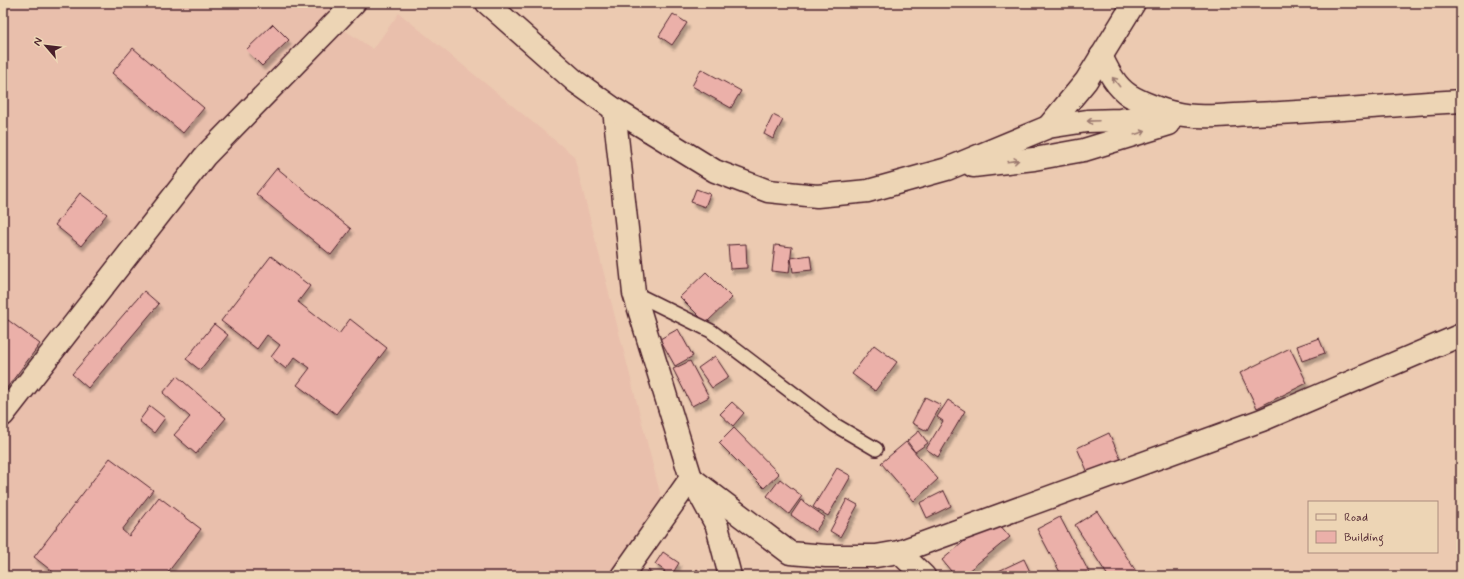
<svg xmlns="http://www.w3.org/2000/svg" width="1464" height="579" font-family="Mynerve,sans-serif">
<defs>
<filter id="shadow"><feDropShadow dx="2.5" dy="4.5" stdDeviation="1" flood-color="#0004"/></filter>
</defs>
<rect width="100%" height="100%" fill="#eccab1"/>
<filter id="ink" filterUnits="userSpaceOnUse"><feTurbulence type="fractalNoise" baseFrequency=".025" numOctaves="2"/><feDisplacementMap in="SourceGraphic" scale="8" xChannelSelector="R" yChannelSelector="G"/><feConvolveMatrix kernelMatrix="1 2 1 2 8 2 1 2 1" color-interpolation-filters="sRGB"/></filter>
<g filter="url(#ink)">
<polygon fill="#e9bfac" points="3,3 336,3 326,18 373,49 399,13 574,156 663,505 610,576 3,576"/>
<g fill="#ebb0a9" stroke="#4a1f2b" filter="url(#shadow)">
<polygon points="673,14 687,23 672,45 659,36"/>
<polygon points="273,24 289,40 262,66 246,50"/>
<polygon points="133,48 204,108 183,133 112,73"/>
<polygon points="701,69 741,91 731,108 692,86"/>
<polygon points="773,115 783,120 773,139 764,134"/>
<polygon points="277,168 351,229 331,255 256,194"/>
<polygon points="696,189 710,194 705,207 691,202"/>
<polygon points="80,193 107,214 81,246 55,225"/>
<polygon points="746,244 747,268 730,269 728,245"/>
<polygon points="775,245 792,247 789,273 772,271"/>
<polygon points="810,255 812,270 793,272 791,258"/>
<polygon points="271,256 310,286 298,302 339,334 350,319 387,348 336,414 297,385 310,368 295,357 286,369 271,357 280,345 267,335 257,349 221,321"/>
<polygon points="706,272 732,298 706,323 680,297"/>
<polygon points="144,291 159,304 88,388 72,374"/>
<polygon points="8,320 40,344 3,393 3,326"/>
<polygon points="214,324 228,335 200,370 186,359"/>
<polygon points="678,329 693,356 675,366 660,339"/>
<polygon points="1319,338 1325,353 1302,361 1297,346"/>
<polygon points="874,345 897,362 875,391 852,374"/>
<polygon points="1290,348 1307,383 1257,408 1240,373"/>
<polygon points="715,356 729,377 712,388 698,368"/>
<polygon points="690,361 709,397 692,406 673,369"/>
<polygon points="177,376 226,418 196,454 174,435 190,417 163,393"/>
<polygon points="925,397 941,405 927,431 912,423"/>
<polygon points="948,400 965,411 938,457 926,449 943,421 937,417"/>
<polygon points="732,402 744,413 733,426 720,414"/>
<polygon points="150,406 165,418 154,433 139,421"/>
<polygon points="734,428 779,474 764,488 719,443"/>
<polygon points="919,431 928,443 915,452 907,441"/>
<polygon points="1109,433 1122,462 1090,477 1077,448"/>
<polygon points="906,442 938,479 914,501 881,463"/>
<polygon points="110,458 153,490 122,530 129,536 159,497 201,529 165,576 58,576 34,557"/>
<polygon points="837,468 851,476 828,516 813,507"/>
<polygon points="780,479 802,496 789,514 767,496"/>
<polygon points="944,491 951,506 927,518 920,503"/>
<polygon points="847,499 858,505 840,537 830,531"/>
<polygon points="801,500 825,517 815,532 791,515"/>
<polygon points="1097,511 1139,576 1108,576 1075,525"/>
<polygon points="993,517 1010,537 962,576 955,576 942,560"/>
<polygon points="1060,517 1091,576 1062,576 1037,529"/>
<polygon points="663,552 679,563 671,576 661,576 665,571 655,564"/>
<polygon points="1024,559 1032,576 988,576"/>
<polygon points="697,569 705,576 692,576"/>
<polygon points="648,570 655,576 644,576"/>
</g>
<g fill="none" stroke-linecap="round" stroke-linejoin="round">
<defs>
<polyline id="lane" points="634,293 711,331 835,425 876,449"/>
<g id="street">
<polyline points="614,109 634,293 691,478 717,526 730,576"/>
<polyline points="3,415 205,156 354,3"/>
<polyline points="899,552 924,576"/>
<polyline points="622,576 691,478 790,553 826,556 876,556 899,552 1262,420 1461,335"/>
</g>
<g id="secondary">
<polyline points="487,3 576,82 614,109 715,171 768,191 817,196 868,191 947,169 1048,127 1087,121 1120,120 1174,113"/>
<path d="M1101 56C1108 70 1115 86 1129 95 1140 102 1161 110 1174 113 1199 119 1227 115 1252 114 1322 112 1391 105 1461 101"/>
<polyline points="1048,127 1086,81 1134,3"/>
<polyline points="973,166 1034,159 1084,150 1169,124"/>
</g>
</defs>
<use href="#lane" stroke="#4a1f2b" stroke-width="16"/>
<use href="#street" stroke="#4a1f2b" stroke-width="25"/>
<use href="#secondary" stroke="#4a1f2b" stroke-width="25"/>
<use href="#lane" stroke="#edd5b5" stroke-width="13"/>
<use href="#street" stroke="#edd5b5" stroke-width="22"/>
<use href="#secondary" stroke="#edd5b5" stroke-width="22"/>
</g>
<defs><path id="oneway-shaft" d="M-6 0H5M1.5-3L5.5 0L1.5 3" fill="none" stroke-width="1.6" stroke-linecap="round" stroke-linejoin="round"/></defs>
<g stroke="#9c7a70">
<use href="#oneway-shaft" transform="translate(1116 82) rotate(-128)"/>
<use href="#oneway-shaft" transform="translate(1093 121) rotate(178)"/>
<use href="#oneway-shaft" transform="translate(1140 133) rotate(-17)"/>
<use href="#oneway-shaft" transform="translate(1013 161) rotate(-7)"/>
</g>
</g>
<rect width="1464" height="579" fill="none" stroke="#edd5b5" stroke-width="16"/>
<rect x="8" y="8" width="1448" height="563" fill="none" stroke="#4a1f2b" stroke-width="1.5" filter="url(#ink)"/>
<rect x="1308" y="501" width="130" height="52" fill="#edd5b5" stroke="#ac8c7e"/>
<rect x="1316" y="514" width="20" height="6" fill="#edd5b5" stroke="#ac8c7e"/>
<text x="1344" y="521" font-size="12" fill="#4a1f2b">Road</text>
<rect x="1316" y="531" width="20" height="12" fill="#ebb0a9" stroke="#ac8c7e"/>
<text x="1344" y="541" font-size="12" fill="#4a1f2b">Building</text>
<g transform="translate(46 46) rotate(298)" stroke="#edd5b5" stroke-width="3" paint-order="stroke">
<path d="M0-3L7 15L0 10L-7 15Z" fill="#4a1f2b"/>
<text y="-6" font-size="11" font-weight="bold" text-anchor="middle" fill="#4a1f2b">N</text>
</g>
</svg>
